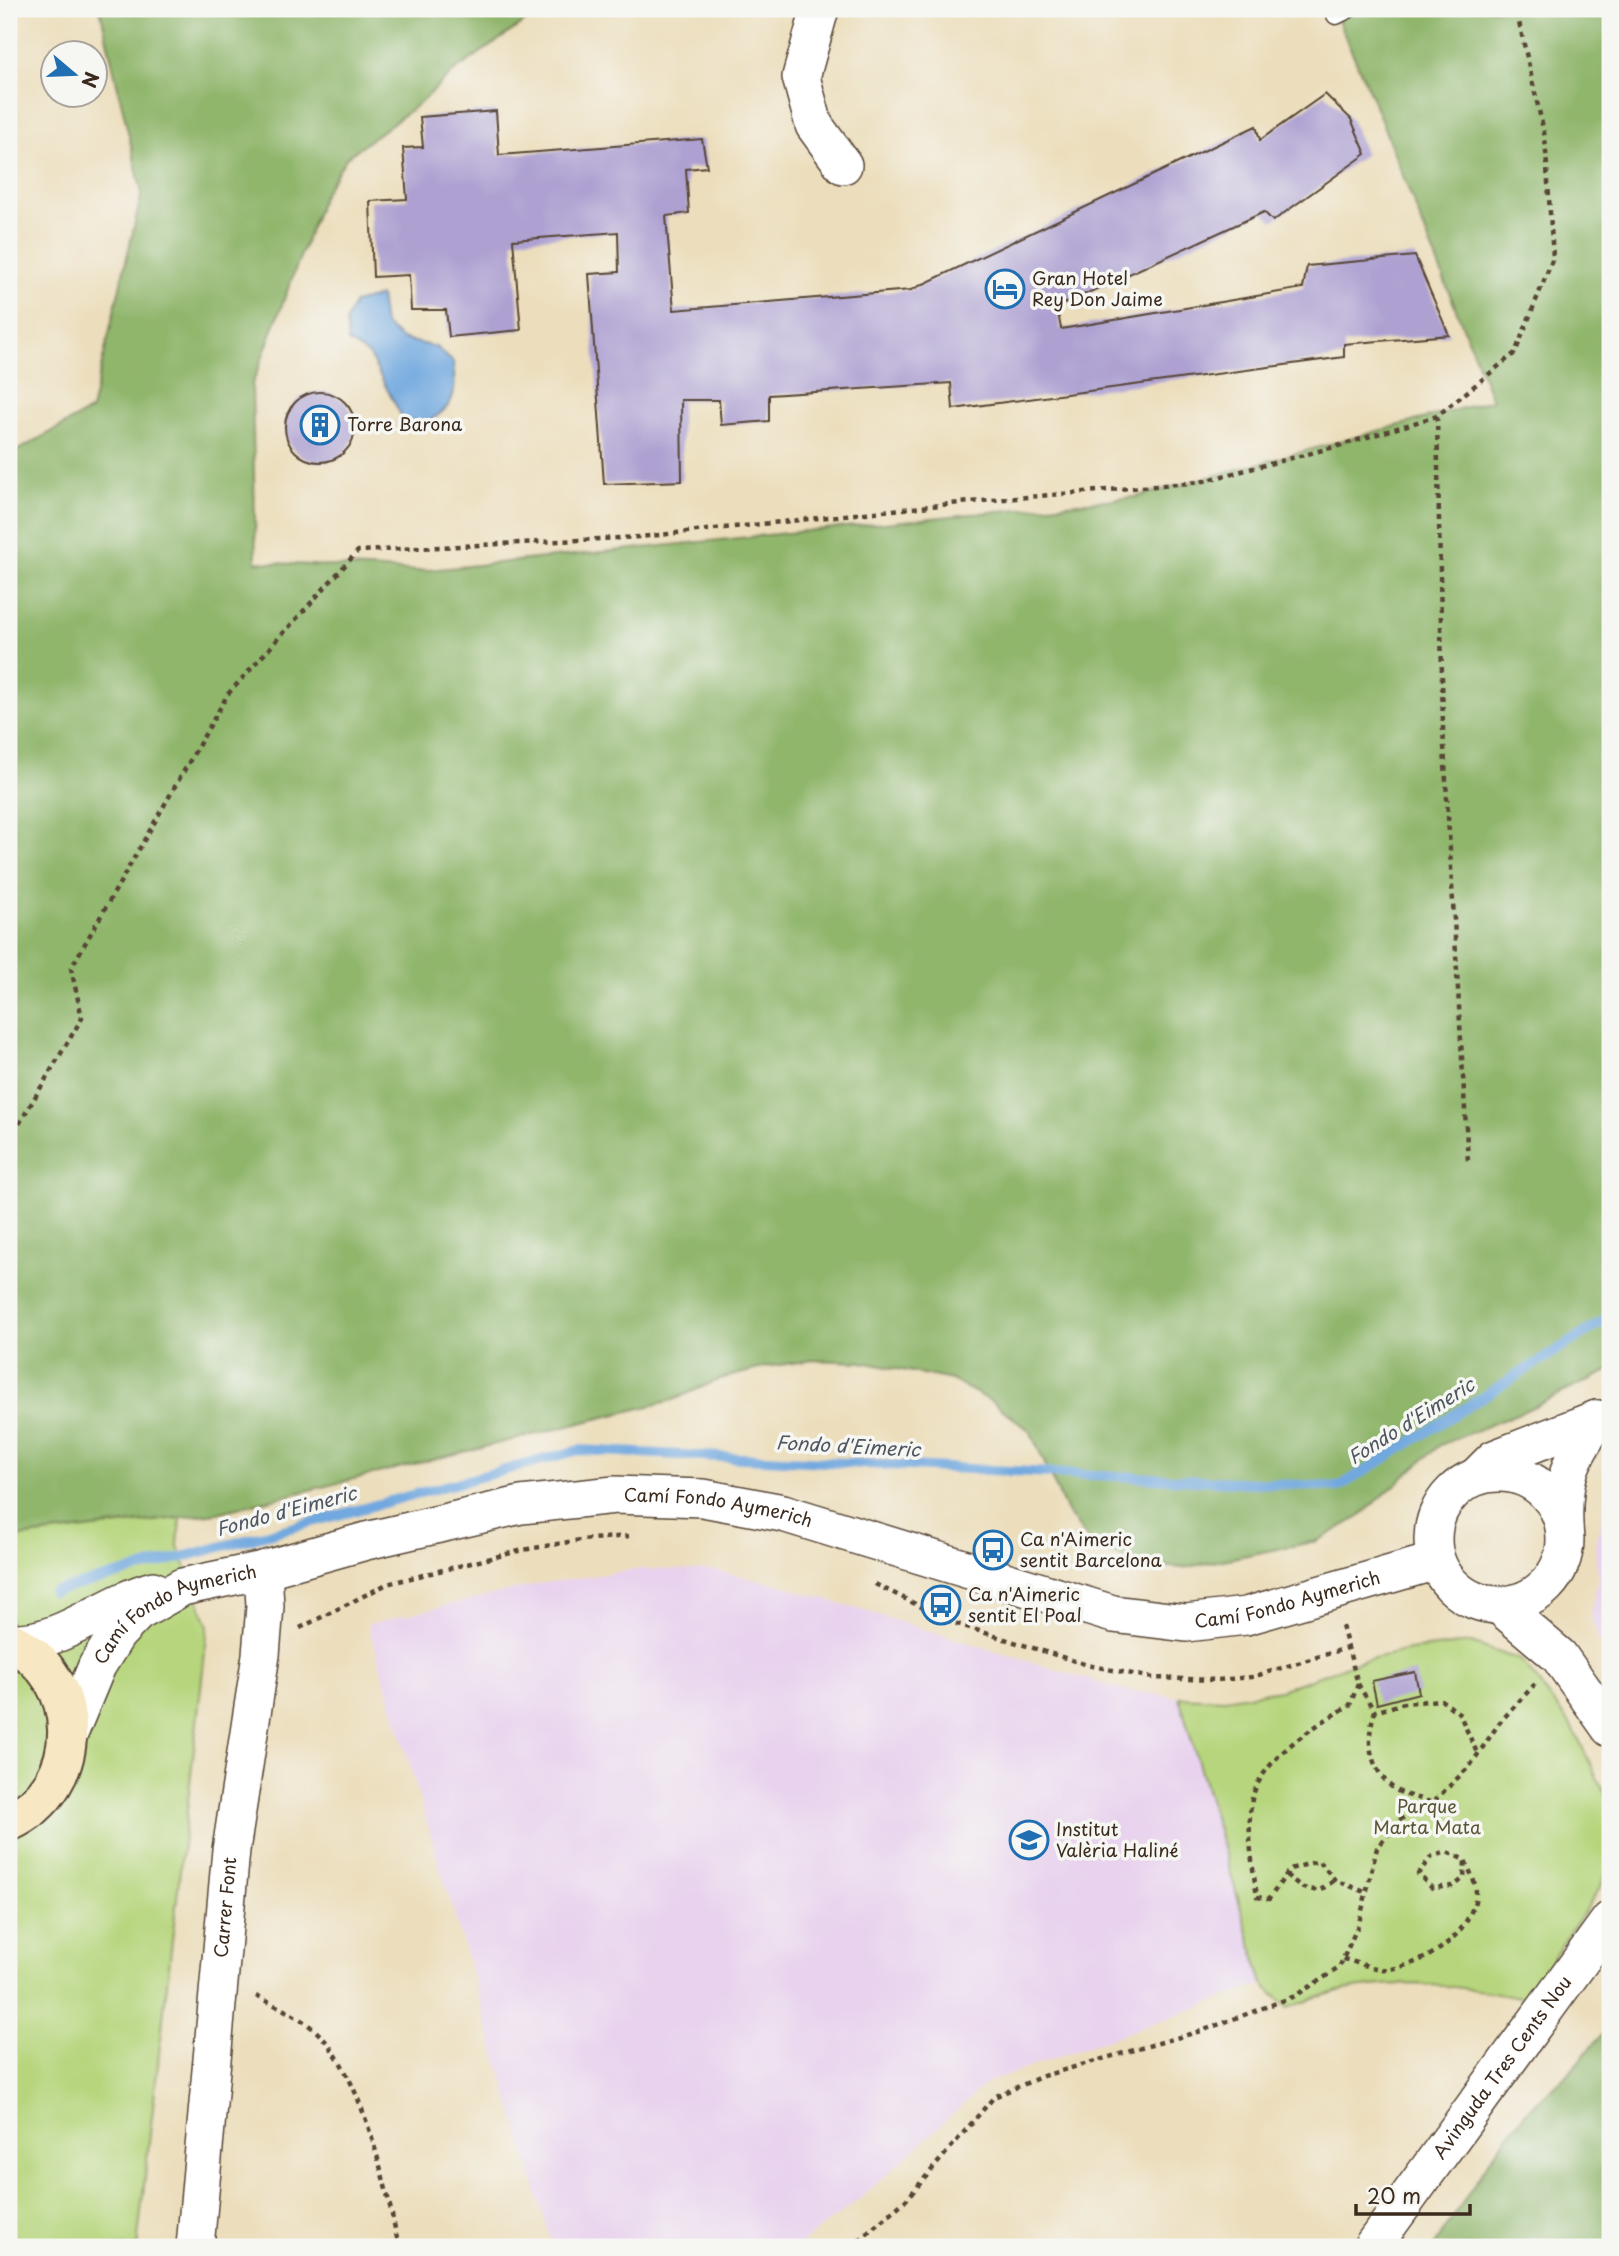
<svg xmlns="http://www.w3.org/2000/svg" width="1619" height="2256" font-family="'Playpen Sans',sans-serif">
<rect width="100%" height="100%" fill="#f6f6f2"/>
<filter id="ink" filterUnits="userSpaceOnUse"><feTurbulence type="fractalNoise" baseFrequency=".0143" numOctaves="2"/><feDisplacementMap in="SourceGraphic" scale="14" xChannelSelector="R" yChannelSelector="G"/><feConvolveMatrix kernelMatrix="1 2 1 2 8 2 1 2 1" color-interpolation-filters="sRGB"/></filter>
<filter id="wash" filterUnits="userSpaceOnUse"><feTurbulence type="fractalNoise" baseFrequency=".00686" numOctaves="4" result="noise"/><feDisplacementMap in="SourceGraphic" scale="28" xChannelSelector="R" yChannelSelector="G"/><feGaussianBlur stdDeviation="1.57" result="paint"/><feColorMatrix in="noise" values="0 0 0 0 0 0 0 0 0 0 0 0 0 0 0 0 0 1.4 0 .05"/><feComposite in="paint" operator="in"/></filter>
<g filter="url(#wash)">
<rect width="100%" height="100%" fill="#ecdebc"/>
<g fill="#e8d2ee">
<polygon points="1610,1480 1610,1670 1590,1615 1598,1578 1595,1548"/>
<polygon points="642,1569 715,1570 780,1585 1122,1690 1179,1697 1263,1984 988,2082 862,2197 796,2247 553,2247 368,1624 537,1584"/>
</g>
<g fill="#b6d57c" stroke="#78804d" stroke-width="2">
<polygon points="180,1518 178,1546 208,1626 137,2247 9,2247 9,1538"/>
<path d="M1471 1643 1521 1660 1573 1728 1610 1804V1860L1602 1885 1526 1998C1466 1987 1405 1978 1344 1990 1325 1994 1306 2002 1288 2008L1263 1984 1179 1697 1224 1699 1280 1690 1361 1661 1409 1650Z"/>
</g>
<g fill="#90b66c" stroke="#667045" stroke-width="2">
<polygon points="100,9 557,9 529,19 453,72 421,102 347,157 324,193 252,385 256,562 419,571 1136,497 1492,400 1371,95 1333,9 1610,9 1610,1370 1524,1411 1440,1445 1359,1517 1317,1541 1183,1568 1139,1564 1094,1547 1067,1512 1030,1431 993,1402 952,1380 862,1362 813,1360 766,1367 720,1379 673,1400 217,1513 9,1538 9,455 91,410 142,193"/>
<polygon points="1610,2025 1610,2247 1434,2247 1497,2149 1526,2112 1568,2074"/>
</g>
<path fill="#71a8df" stroke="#56697e" stroke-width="2" d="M380 296 384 324 402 339 436 347 453 362C457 396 455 408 423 424L403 419 369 355 348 342 346 321 354 303Z"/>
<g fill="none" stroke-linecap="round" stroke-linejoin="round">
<polyline stroke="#71a8df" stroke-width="10" points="53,1592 579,1450 1339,1487 1610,1317"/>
</g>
<g id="blocks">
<g fill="#aea1d2">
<polygon points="1325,94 1351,119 1366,154 1273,221 1264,212 1057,307 1061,329 1303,288 1307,266 1415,256 1449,335 1344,344 1344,357 953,409 951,383 769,395 769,421 721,425 719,400 681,400 682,481 604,484 589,274 619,272 618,232 513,240 521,330 449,337 446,310 411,310 409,275 373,277 370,201 407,199 403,148 423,147 420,117 496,111 499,155 702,139 707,167 686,169 689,213 666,216 674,310 911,290 1256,126 1260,140"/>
<circle cx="320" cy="427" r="35"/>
<polygon points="1415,1672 1419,1693 1377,1704 1372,1681"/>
</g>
</g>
</g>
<g filter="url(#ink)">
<use href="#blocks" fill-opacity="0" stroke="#564536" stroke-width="2"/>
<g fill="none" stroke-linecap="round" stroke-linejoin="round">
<defs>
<polyline id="lane" points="1336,15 1348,9"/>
<g id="street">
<polyline points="820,9 801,77 814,125 843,165"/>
<circle cx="1499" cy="1539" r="66"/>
<polyline points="1477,1476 1494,1459 1597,1419"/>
<path d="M1564 1525C1562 1475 1571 1460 1597 1419"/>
<polyline points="1500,1606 1559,1656 1610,1728"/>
<path d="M13 1642C61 1644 105 1603 153 1590"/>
<path id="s1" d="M68 1736 97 1666 117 1634 137 1613 182 1587 263 1570 366 1541 521 1505 615 1495 703 1498 783 1513 1113 1614 1186 1623 1246 1616 1436 1561"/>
<path id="s2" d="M195 2247 231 1850 261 1655 265 1606 263 1570"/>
<path id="s3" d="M1372 2247 1610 1920"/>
</g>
<path id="secondary" d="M9 1641C86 1677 87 1786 9 1822"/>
</defs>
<use href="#lane" stroke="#564536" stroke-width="21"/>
<use href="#street" stroke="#564536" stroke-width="40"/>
<use href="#secondary" stroke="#564536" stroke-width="42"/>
<g stroke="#564536" stroke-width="4.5" stroke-dasharray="5 5" stroke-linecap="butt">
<polyline points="1437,416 1443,729 1468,1162"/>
<polyline points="9,1141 82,1018 71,968 228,694 358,551 640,537 959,503 1200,482 1338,446 1437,416 1515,353 1553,258 1545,137 1516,9"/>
<polyline points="875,1584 954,1623 1087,1665 1153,1678 1218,1680 1252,1677 1350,1647"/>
<path d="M1342 1626 1358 1684 1350 1705C1316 1725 1256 1761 1251 1805 1247 1835 1253 1868 1257 1897L1269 1899 1290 1869 1319 1861 1335 1880 1365 1892"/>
<polyline points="300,1628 387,1584 523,1550 580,1540 629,1536"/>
<polyline points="1358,1684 1375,1712"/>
<path d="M1430 1802C1419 1798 1402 1795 1393 1788 1369 1768 1365 1739 1375 1712L1404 1703 1441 1700 1459 1713 1478 1755"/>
<polyline points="1286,1875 1303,1888 1319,1891 1335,1880"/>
<path d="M1343 1959C1357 1962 1377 1971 1391 1969 1428 1962 1464 1939 1475 1901 1479 1887 1470 1872 1465 1860L1447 1852 1431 1857 1418 1874 1432 1888 1454 1886 1464 1878 1465 1860"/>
<path d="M256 1996C282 2009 309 2020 328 2044 366 2093 386 2187 399 2247"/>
<polyline points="851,2247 906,2200 994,2097 1043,2076 1204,2030 1295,1996 1339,1968 1359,1923 1377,1848 1401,1819 1436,1799 1470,1766 1500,1722 1535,1684"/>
</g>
<use href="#lane" stroke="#fff" stroke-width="18"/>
<use href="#street" stroke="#fff" stroke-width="37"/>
<use href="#secondary" stroke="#f7e8c3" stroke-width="38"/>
</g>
</g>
<defs>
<symbol id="hotel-ring" viewBox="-11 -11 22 22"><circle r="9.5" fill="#f6f6f2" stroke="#1f6fb2" stroke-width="1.5"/><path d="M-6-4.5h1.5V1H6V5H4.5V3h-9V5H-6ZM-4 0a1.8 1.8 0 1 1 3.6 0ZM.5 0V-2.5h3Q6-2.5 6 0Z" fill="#1f6fb2"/></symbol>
<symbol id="building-ring" viewBox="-11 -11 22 22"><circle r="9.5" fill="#f6f6f2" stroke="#1f6fb2" stroke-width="1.5"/><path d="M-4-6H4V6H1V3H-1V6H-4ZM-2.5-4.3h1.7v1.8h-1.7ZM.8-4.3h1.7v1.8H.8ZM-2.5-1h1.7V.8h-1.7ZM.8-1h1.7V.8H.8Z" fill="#1f6fb2"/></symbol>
<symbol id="bus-ring" viewBox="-11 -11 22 22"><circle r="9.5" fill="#f6f6f2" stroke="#1f6fb2" stroke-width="1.5"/><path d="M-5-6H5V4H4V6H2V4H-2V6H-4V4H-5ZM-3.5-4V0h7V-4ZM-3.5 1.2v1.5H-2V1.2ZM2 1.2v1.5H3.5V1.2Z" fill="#1f6fb2"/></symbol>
<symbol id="school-ring" viewBox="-11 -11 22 22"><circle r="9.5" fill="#f6f6f2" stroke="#1f6fb2" stroke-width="1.5"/><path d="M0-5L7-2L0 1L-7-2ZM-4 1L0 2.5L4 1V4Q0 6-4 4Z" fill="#1f6fb2"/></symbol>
</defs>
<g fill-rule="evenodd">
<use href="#hotel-ring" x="983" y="267" width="44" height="44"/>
<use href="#building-ring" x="298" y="403" width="44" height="44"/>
<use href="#bus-ring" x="971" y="1528" width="44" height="44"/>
<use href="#bus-ring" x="919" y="1583" width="44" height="44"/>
<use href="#school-ring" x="1007" y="1818" width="44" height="44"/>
</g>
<g text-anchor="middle" stroke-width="7" stroke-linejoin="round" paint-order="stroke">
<g font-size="18" fill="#3b2a1e" stroke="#f6f6f2" text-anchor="start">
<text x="1032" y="285">Gran Hotel<tspan x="1032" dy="21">Rey Don Jaime</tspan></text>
<text x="347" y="431">Torre Barona</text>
<text x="1020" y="1546">Ca n'Aimeric<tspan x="1020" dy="21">sentit Barcelona</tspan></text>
<text x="968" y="1601">Ca n'Aimeric<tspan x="968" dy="21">sentit El Poal</tspan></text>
<text x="1056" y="1836">Institut<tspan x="1056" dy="21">Valèria Haliné</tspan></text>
</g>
<g font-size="18" fill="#3b2a1e" stroke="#f6f6f2">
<text dy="6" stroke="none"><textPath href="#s1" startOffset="742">Camí Fondo Aymerich</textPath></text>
<text dy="6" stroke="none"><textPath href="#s1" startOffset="1330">Camí Fondo Aymerich</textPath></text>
<text dy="6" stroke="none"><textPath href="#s1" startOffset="175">Camí Fondo Aymerich</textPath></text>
<text dy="6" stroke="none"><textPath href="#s2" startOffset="341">Carrer Font</textPath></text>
<text dy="6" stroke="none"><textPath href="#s3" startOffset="222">Avinguda Tres Cents Nou</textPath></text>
</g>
<g font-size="18" fill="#5a5536" stroke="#f6f6f2">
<text x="1427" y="1813">Parque<tspan x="1427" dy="21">Marta Mata</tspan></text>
</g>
<g font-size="19" font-style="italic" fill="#4e5662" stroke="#f6f6f2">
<text transform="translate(1411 1421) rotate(-32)" y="7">Fondo d'Eimeric</text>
<text transform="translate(848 1446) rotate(3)" y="7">Fondo d'Eimeric</text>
<text transform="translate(286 1511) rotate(-15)" y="7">Fondo d'Eimeric</text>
</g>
</g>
<rect width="1619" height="2256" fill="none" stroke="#f6f6f2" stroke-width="35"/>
<g transform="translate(74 74) rotate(109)"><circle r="33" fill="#f6f6f2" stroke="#aba49d" stroke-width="2"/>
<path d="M0-5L12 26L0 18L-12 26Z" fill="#1f6fb2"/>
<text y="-10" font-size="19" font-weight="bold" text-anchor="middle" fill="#3b2a1e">N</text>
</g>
<path d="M1356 2204v10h114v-10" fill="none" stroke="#3b2a1e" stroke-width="3.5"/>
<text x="1367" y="2204" font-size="21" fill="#3b2a1e" stroke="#f6f6f2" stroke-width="5" paint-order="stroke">20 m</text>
</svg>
